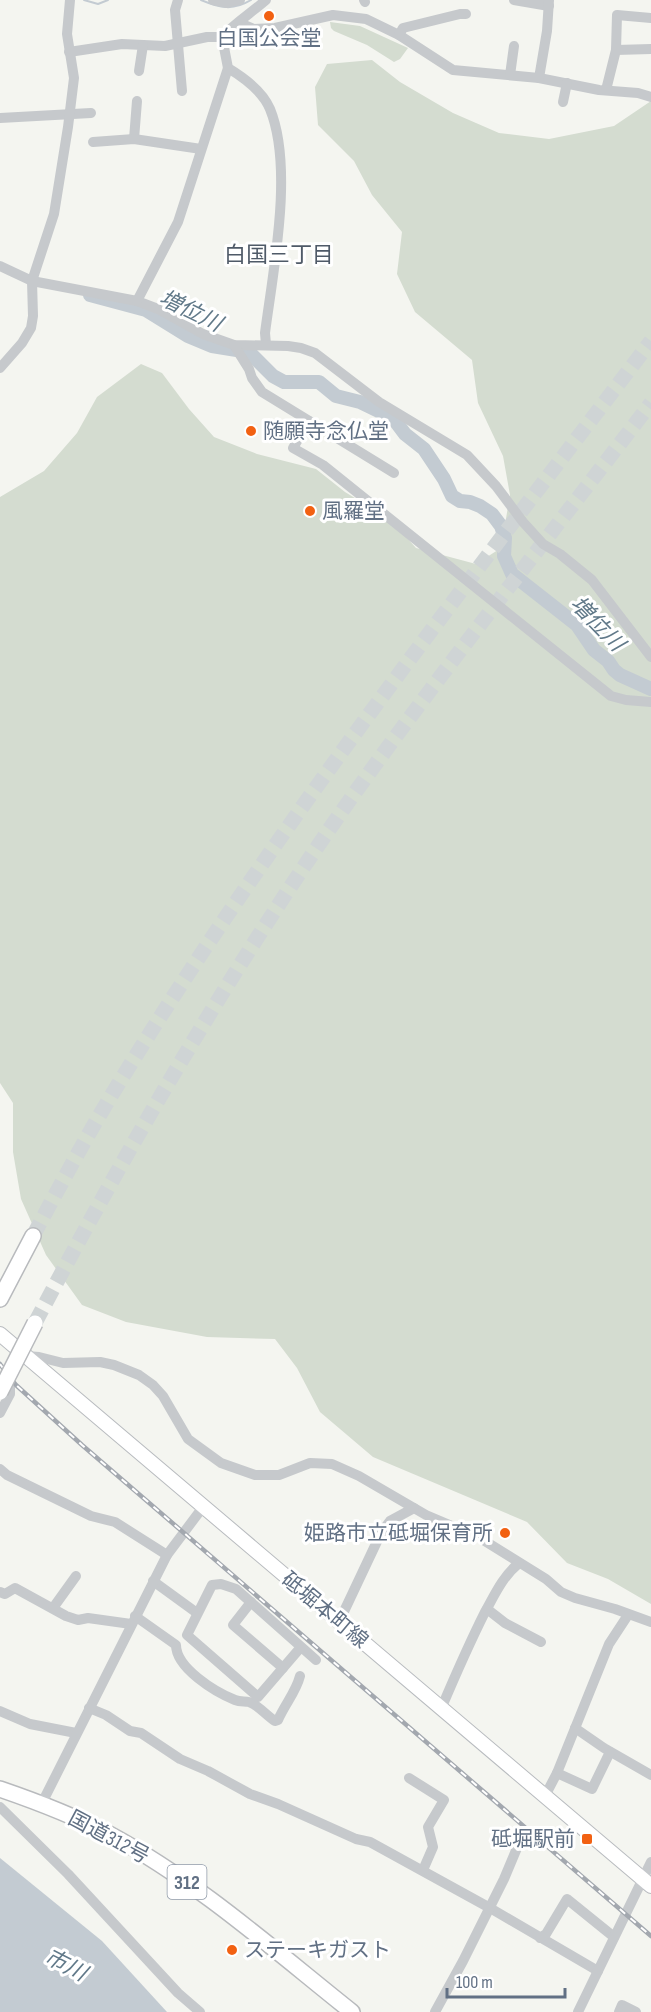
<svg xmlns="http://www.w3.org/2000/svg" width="651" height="2012" font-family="'Sofia Sans Condensed','Noto Sans JP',sans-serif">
<rect width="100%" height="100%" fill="#f4f5f0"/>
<g fill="#d4dcd0">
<polygon points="330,22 360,26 408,48 400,59 394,62 367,45 334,31 331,28"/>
<polygon points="372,60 400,82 453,113 499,133 549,139 614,126 651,101 651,1604 608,1579 567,1563 527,1522 373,1457 320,1412 297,1368 275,1339 207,1337 126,1322 82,1305 46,1255 21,1199 13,1152 13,1103 0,1083 0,497 44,471 77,433 97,397 141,364 162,373 189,409 214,437 257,454 316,469 345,492 391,520 416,548 476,564 501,548 510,495 503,456 478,403 472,360 415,312 397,274 402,232 372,195 354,161 318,125 315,87 327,64"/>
</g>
<polygon fill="#c3cbd2" points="0,1858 102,1941 167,2012 0,2012"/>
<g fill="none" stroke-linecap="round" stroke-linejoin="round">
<g stroke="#c3cbd2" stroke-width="2">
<polyline points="84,0 98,4 108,0"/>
<path d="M201 0C220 8 233 11 251 0"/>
</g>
<polyline stroke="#c3cbd2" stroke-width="14" points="90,295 146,310 188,336 212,346 249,352 273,376 284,382 319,382 336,396 360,402 393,418 405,434 424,449 444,479 452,496 460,501 470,502 480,506 492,514 501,526 505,538 504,556 512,574 577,625 594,650 608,661 614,670 620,675 651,689"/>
<g stroke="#cfd4d5" stroke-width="15" stroke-dasharray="15 8" stroke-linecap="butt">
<path d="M33 1236C63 1180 93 1124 127 1070 284 815 470 580 651 341"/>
<path d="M35 1323C131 1141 235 962 354 794 449 661 552 533 651 403"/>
</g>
<defs>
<polyline id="major" points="0,1334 651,1886"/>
<g id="highway">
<polyline points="0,1299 33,1236"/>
<path d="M0 1789C38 1802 74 1816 109 1834 198 1882 274 1950 352 2012"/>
</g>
</defs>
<use href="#major" stroke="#b8bbbf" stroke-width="16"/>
<use href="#highway" stroke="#b8babd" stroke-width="18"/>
<g stroke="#c6c9cc" stroke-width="10">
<polyline points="178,0 175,10 182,91"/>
<polyline points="213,0 227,3 240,0"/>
<polyline points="364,0 365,2"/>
<polyline points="514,0 549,6"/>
<polyline points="240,23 254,29 275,28 333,15 366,19 399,35 453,70 539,78 599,90 638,93 651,97"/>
<polyline points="399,35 403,28 460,14 466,14"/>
<path d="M222 37 228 68C243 77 263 92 270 109 294 168 273 271 265 333L266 344"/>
<path d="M222 37C235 23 251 13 266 0"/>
<polyline points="616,50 651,49"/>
<polyline points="69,52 122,44 165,46 207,37 222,37"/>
<polyline points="139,71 143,45"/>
<polyline points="510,75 514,46"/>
<polyline points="539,78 547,31 549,0"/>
<polyline points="606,90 616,50 617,15 651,18"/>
<polyline points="563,102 567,83"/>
<polyline points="0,118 91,113"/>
<polyline points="134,139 137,101"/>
<polyline points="93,142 134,139 201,149"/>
<polyline points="0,266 32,281 137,301 158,309 203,334 234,345 288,346 301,348 315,353 379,402 467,455 496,486 523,522 543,544 560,554 592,580 651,657"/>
<polyline points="137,301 178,222 228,68"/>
<polyline points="234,345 249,369 252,378 262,392 394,473"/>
<polyline points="0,368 22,343 31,328 33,316 32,281 54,214 68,127 74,78 67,34 70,0"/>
<polyline points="309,421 293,448 323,465 611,696 626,700 651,702"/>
<polyline points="26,1356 39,1357 63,1363 100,1362 114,1365 139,1375 153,1385 163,1396 188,1439 221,1463 255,1475 279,1475 310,1463 332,1464 359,1476 426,1515 480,1538 546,1579 561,1592 575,1598 615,1609 651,1622"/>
<polyline points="0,1413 10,1394 10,1387 1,1378"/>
<polyline points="0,1469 7,1475 91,1516 115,1522 167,1555"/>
<polyline points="153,1581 197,1613"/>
<polyline points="0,1592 5,1594 15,1588 66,1616 78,1620 88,1618 131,1624"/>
<polyline points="251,1602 233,1625 283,1668"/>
<polyline points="53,1608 76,1576"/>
<polyline points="487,1609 505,1623 541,1642"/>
<path d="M135 1616 176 1645C176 1668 215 1692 235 1700 240 1702 245 1701 249 1702 258 1705 267 1716 275 1721L278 1720C285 1704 296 1692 300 1676"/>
<polyline points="339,1622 381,1533 390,1521 414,1508"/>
<polyline points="301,1647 258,1697 187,1635 212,1585 221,1584 236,1589 316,1660"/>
<polyline points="89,1708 106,1715 130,1731 141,1733 180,1759 208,1771 250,1794 278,1804 356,1839 370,1842 490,1908 598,1971"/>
<path d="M441 1709C455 1676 469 1644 485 1612 495 1594 503 1576 519 1563"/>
<polyline points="0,1711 30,1724 76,1733"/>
<polyline points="575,1728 604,1748 651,1775"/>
<polyline points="557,1773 592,1789 610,1752"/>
<polyline points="409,1778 444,1800 428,1827 433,1847 423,1870"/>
<polyline points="545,1796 557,1773 609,1644 628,1615"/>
<polyline points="42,1803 167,1555 203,1507"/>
<polyline points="0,1807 68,1874 178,1993 200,2012"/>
<polyline points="540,1938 546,1934 567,1899 614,1937"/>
<polyline points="435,2012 463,1961 504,1879 517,1848 516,1842 518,1836"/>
<polyline points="578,2012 651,1862"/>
<polyline points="619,2012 622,2005 636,2012"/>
</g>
<use href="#major" stroke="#fff" stroke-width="14"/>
<use href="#highway" stroke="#fff" stroke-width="15"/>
<defs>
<polyline id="rail" points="0,1364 16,1385 82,1445 651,1936"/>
</defs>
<use href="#rail" stroke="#a3a8af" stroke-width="4.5"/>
<use href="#rail" stroke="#fff" stroke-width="2" stroke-dasharray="7" stroke-linecap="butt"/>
<defs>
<polyline id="highway-bridge" points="0,1392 35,1323"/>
</defs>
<use href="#highway-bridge" stroke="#b8babd" stroke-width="18" stroke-linecap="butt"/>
<use href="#highway-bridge" stroke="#fff" stroke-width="15"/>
</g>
<g fill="#f26112" stroke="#fff" stroke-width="2">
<circle cx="269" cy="16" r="6"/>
<circle cx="251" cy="431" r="6"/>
<circle cx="310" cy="511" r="6"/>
<circle cx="505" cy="1533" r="6"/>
<rect x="581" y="1833" width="12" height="12" rx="3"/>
<circle cx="232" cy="1950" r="6"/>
</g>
<g text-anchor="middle" stroke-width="6" stroke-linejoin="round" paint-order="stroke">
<rect fill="#fff" stroke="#909ba9" stroke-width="1.5" x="167.5" y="1865" width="39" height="34" rx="4.5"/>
<g font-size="20" font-weight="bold" fill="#617084">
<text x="187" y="1889">312</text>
</g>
<g font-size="21" fill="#617084" stroke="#fff" text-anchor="start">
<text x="269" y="45" text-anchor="middle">白国公会堂</text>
<text x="263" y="438">随願寺念仏堂</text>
<text x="322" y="518">風羅堂</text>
<text x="493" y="1540" text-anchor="end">姫路市立砥堀保育所</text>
<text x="575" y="1846" text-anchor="end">砥堀駅前</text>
<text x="244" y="1957">ステーキガスト</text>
</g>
<g font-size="21" fill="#617084" stroke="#fff">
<text transform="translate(325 1610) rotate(40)" y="7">砥堀本町線</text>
<text transform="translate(109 1837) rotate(28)" y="7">国道312号</text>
</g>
<g font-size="22" fill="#4f5a68" stroke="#fff">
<text x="279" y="262">白国三丁目</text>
</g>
<g font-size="22" font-style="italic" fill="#617989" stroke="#fff">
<text transform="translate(191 310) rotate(26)" y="8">増位川</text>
<text transform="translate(598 623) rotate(46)" y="8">増位川</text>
<text transform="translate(66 1964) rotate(27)" y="8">市川</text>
</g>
</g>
<path d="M447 1988v9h118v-9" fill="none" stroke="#617084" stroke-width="3"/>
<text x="456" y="1988" font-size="18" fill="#617084" stroke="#ffffff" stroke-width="4.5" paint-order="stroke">100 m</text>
</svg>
